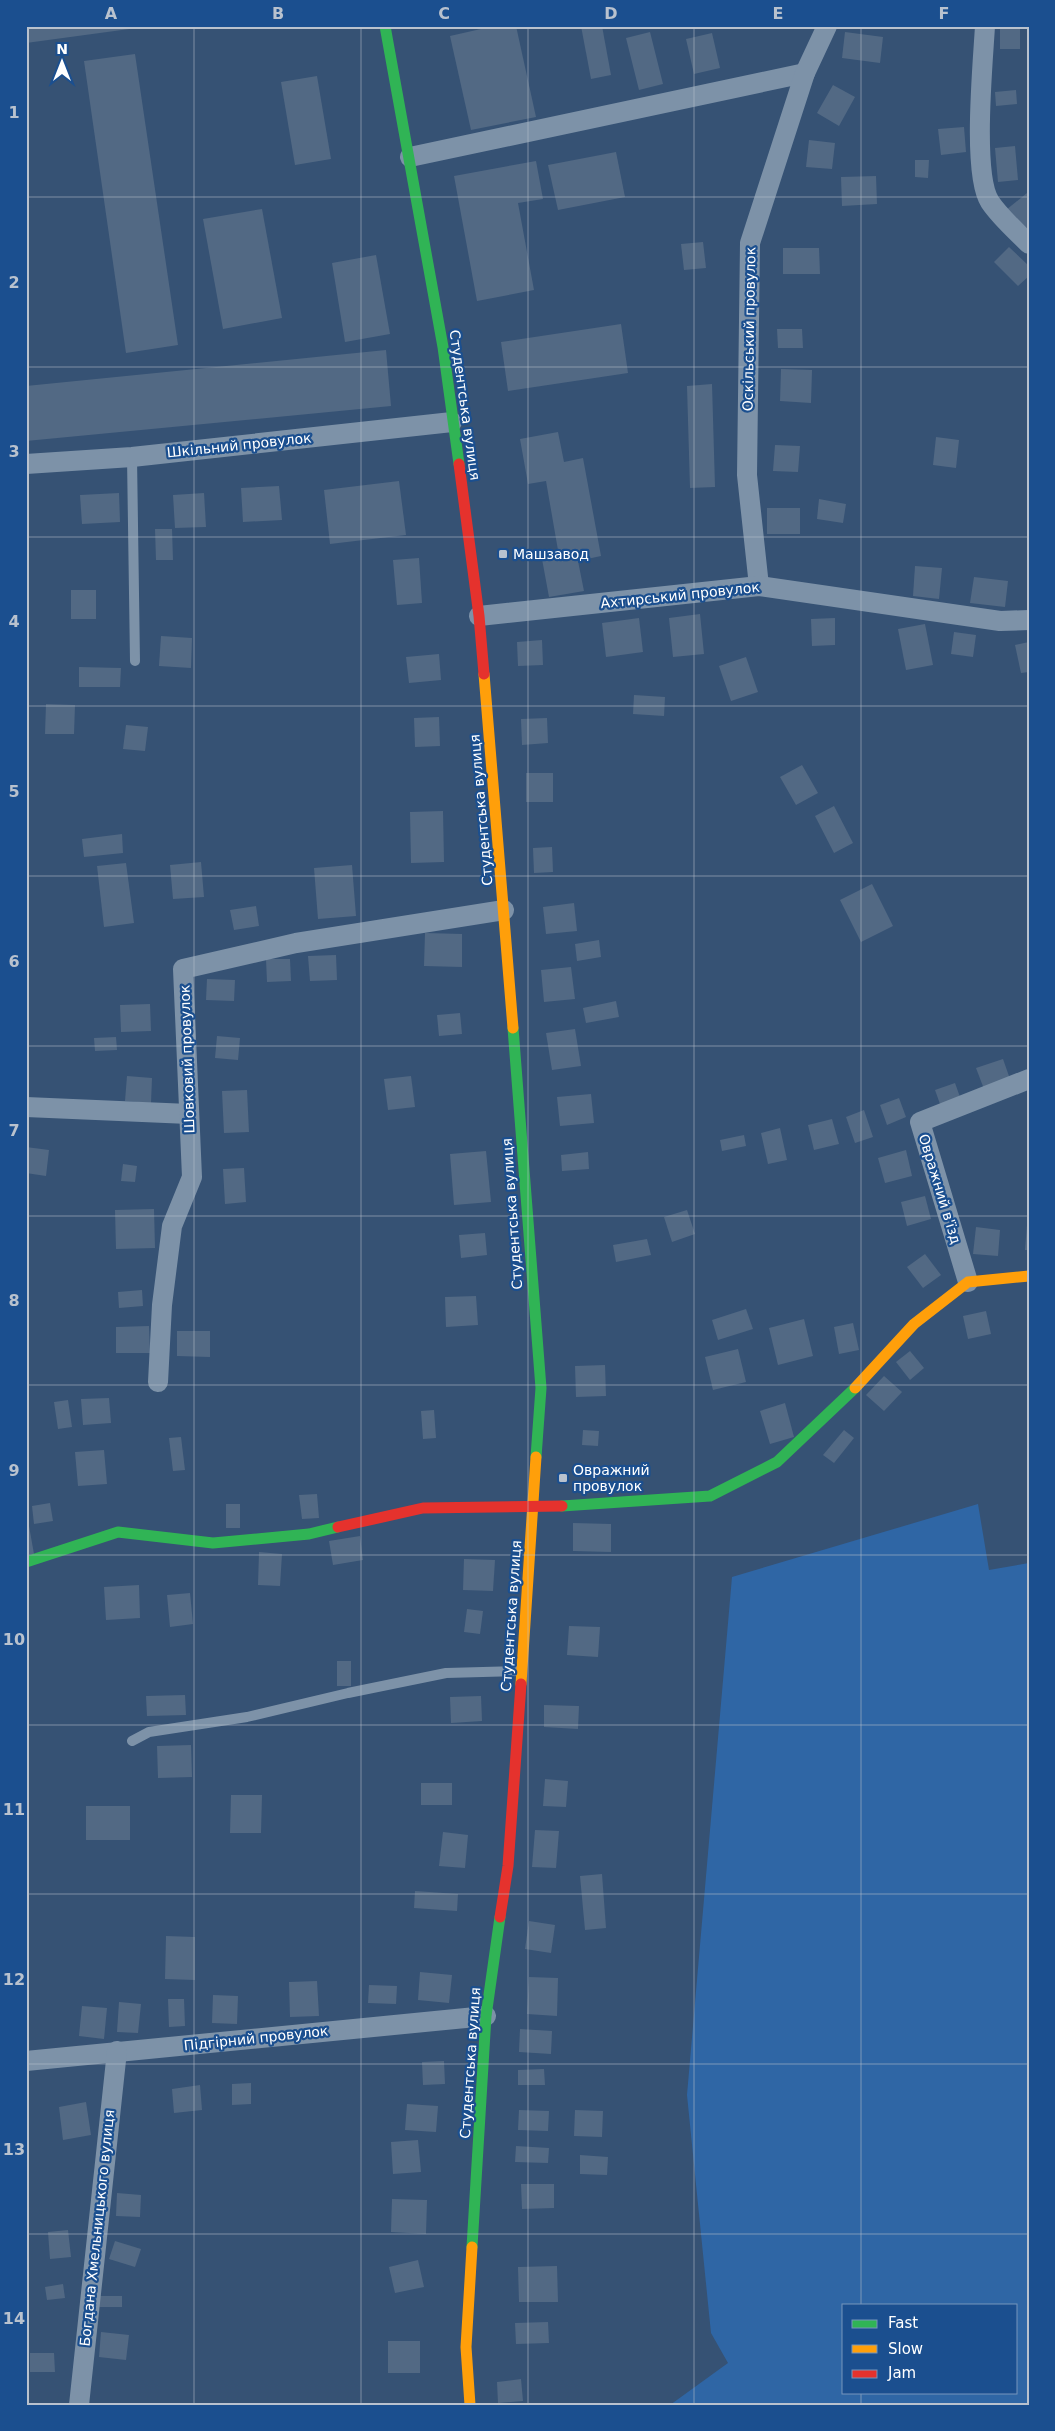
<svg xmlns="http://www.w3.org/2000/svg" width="1055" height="2431" font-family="'DejaVu Sans',sans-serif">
<rect width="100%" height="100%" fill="#365274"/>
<path fill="#2f66a5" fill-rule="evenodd" d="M978 1504 989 1570 1029 1563V2405H670L728 2363 711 2333 687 2095 732 1577ZM844 2305H1016V2392H844Z"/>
<g fill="#526984">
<polygon points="26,26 144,26 144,27 26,43"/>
<polygon points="494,26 516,26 536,117 471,130 450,36"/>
<polygon points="581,26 602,26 611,75 591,79"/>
<rect x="1000" y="29" width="20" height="20"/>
<polygon points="650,32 663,84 639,90 626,38"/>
<polygon points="845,32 883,37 880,63 842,58"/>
<polygon points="712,33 720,68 694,74 686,39"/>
<polygon points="135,54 178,345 126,353 84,61"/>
<polygon points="317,76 331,159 295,165 281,82"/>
<polygon points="833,85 855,97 839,126 817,113"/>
<polygon points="1016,90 1017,104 996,106 995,92"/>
<polygon points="964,127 966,152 941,155 938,129"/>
<polygon points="809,140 835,143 832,169 806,167"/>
<polygon points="1015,146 1018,180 998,182 995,148"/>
<polygon points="616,152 625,197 558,210 548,165"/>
<polygon points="915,160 929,160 928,178 915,177"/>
<polygon points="536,161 543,199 518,203 534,290 477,301 454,176"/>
<polygon points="876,176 877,204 842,206 841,177"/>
<polygon points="1027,193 1029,226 1023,231 1006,210"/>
<polygon points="262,209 282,318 223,329 203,219"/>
<polygon points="703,242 706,268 684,270 681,244"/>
<polygon points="1009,247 1029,266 1029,276 1018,286 994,262"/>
<polygon points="783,248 819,248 820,274 783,274"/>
<polygon points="376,255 390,334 345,342 332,263"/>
<polygon points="621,324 628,373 508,391 501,342"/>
<polygon points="777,329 802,329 803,348 778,348"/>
<polygon points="386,350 391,406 26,441 26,386"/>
<polygon points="781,369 812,370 811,403 780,401"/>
<polygon points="712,384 715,487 690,488 687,386"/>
<polygon points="558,432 564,462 583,458 601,556 578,561 584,591 549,597 542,559 559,556 546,481 528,484 520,439"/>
<polygon points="936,437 959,440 956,468 933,465"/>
<polygon points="775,445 800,446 798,472 773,471"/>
<polygon points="399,481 406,535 330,544 324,490"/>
<polygon points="279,486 282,520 243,522 241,488"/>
<polygon points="119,493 120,522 82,524 80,495"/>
<polygon points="204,493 206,527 175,528 173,495"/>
<polygon points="819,499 846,504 843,523 817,519"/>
<rect x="767" y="508" width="33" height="26"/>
<polygon points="155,529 172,529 173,560 156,560"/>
<polygon points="419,558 422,603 397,605 393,560"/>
<polygon points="915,566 942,568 939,599 913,596"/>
<polygon points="974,577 1008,581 1005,607 970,603"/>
<rect x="71" y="590" width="25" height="29"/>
<polygon points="700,614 704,654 673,657 669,618"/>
<polygon points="639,618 643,652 606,657 602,623"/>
<polygon points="835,618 835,645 812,646 811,619"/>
<polygon points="925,624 933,665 906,670 898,629"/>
<polygon points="954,632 976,635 973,657 951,654"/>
<polygon points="161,636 192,638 191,668 159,666"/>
<polygon points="542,640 543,665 518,666 517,642"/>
<polygon points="1029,642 1029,672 1021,673 1015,645"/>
<polygon points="439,654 441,680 409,683 406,657"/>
<polygon points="746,657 758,692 731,701 719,666"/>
<polygon points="79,667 121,668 120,687 79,687"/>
<polygon points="634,695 665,697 664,716 633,714"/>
<polygon points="46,704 75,705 74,734 45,734"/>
<polygon points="439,717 440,746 415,747 414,718"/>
<polygon points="547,718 548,743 522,745 521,719"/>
<polygon points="126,725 148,727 145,751 123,749"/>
<polygon points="802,765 818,793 796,805 780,777"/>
<rect x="526" y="773" width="27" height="29"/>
<polygon points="834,806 853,843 834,853 815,816"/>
<polygon points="443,811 444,862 411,863 410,812"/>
<polygon points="122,834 123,853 84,857 82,839"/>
<polygon points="552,847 553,872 534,873 533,848"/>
<polygon points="201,862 204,897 173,899 170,865"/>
<polygon points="126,863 134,923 104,927 97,866"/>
<polygon points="352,865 356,916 318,919 314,868"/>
<polygon points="872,884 893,926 861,942 840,900"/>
<polygon points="574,903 577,931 546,934 543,907"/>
<polygon points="256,906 259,926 234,930 230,910"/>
<polygon points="425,933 462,934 462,967 424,966"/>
<polygon points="599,940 601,957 577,961 575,944"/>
<polygon points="336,955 337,980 310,981 308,956"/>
<polygon points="266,959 290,959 291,981 267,982"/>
<polygon points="571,967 575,999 544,1002 541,970"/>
<polygon points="207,979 235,980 234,1001 206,1000"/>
<polygon points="616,1001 619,1017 586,1023 583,1008"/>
<polygon points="150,1004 151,1031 121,1032 120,1005"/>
<polygon points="460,1013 462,1034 439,1036 437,1015"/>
<polygon points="575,1029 581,1066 552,1070 546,1033"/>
<polygon points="217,1036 240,1038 238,1060 215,1058"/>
<polygon points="116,1037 117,1050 95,1051 94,1038"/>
<polygon points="1003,1059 1010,1079 984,1089 976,1068"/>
<polygon points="127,1076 152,1078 151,1103 125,1101"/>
<polygon points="411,1076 415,1107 388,1110 384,1079"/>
<polygon points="955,1083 960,1097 940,1104 935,1090"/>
<polygon points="247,1090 249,1132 224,1133 222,1091"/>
<polygon points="591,1094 594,1123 560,1126 557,1097"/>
<polygon points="899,1098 906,1117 887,1125 880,1105"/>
<polygon points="864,1110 873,1137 855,1143 846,1117"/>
<polygon points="832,1119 839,1144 814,1150 808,1125"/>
<polygon points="780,1128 787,1160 768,1164 761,1133"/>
<polygon points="744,1135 746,1146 722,1151 720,1140"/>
<polygon points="26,1147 49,1150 46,1176 26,1173"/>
<polygon points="906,1150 912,1176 885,1183 878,1158"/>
<polygon points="486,1151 491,1202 454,1205 450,1154"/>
<polygon points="588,1152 589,1169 562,1171 561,1155"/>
<polygon points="123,1164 137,1166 135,1182 121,1181"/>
<polygon points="244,1168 246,1202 225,1204 223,1169"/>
<polygon points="925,1196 931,1219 907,1226 901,1202"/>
<polygon points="154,1209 155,1248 116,1249 115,1210"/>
<polygon points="687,1210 695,1234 672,1242 664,1217"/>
<polygon points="1027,1225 1029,1226 1029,1250 1025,1250"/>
<polygon points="976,1227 1000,1230 998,1256 973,1254"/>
<polygon points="485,1233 487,1255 461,1258 459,1235"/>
<polygon points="647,1239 651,1255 616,1262 613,1245"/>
<polygon points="925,1254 941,1275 923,1288 907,1267"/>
<polygon points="142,1290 143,1306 119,1308 118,1292"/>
<polygon points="476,1296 478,1325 446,1327 445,1297"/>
<polygon points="746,1309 753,1329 718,1340 712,1320"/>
<polygon points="986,1311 991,1334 968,1339 963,1316"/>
<polygon points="804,1319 813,1356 778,1365 769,1328"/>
<polygon points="853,1323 859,1350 839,1354 834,1327"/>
<polygon points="149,1326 150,1353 116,1353 116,1327"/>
<polygon points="177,1331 210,1331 210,1357 177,1356"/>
<polygon points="738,1349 746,1382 713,1390 705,1357"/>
<polygon points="910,1351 924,1368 910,1380 896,1362"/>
<polygon points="605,1365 606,1396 576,1397 575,1366"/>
<polygon points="884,1376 902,1392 884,1411 866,1395"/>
<polygon points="109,1398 111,1423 83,1425 81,1399"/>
<polygon points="68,1400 72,1427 58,1429 54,1402"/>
<polygon points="785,1403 794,1437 770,1444 760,1411"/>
<polygon points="434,1410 436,1438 423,1439 421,1411"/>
<polygon points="583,1430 599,1431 598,1446 582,1445"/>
<polygon points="844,1430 854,1438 834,1463 823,1455"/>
<polygon points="181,1437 185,1470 173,1471 169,1438"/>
<polygon points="104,1450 107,1484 78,1486 75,1452"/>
<polygon points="317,1494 319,1518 302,1519 299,1495"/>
<polygon points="50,1503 53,1521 34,1524 32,1506"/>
<rect x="226" y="1504" width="14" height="24"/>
<polygon points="573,1523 611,1524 611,1552 573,1551"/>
<polygon points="26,1526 29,1526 34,1554 26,1555"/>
<polygon points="360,1536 363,1560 333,1565 329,1541"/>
<polygon points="259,1552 282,1554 280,1586 258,1585"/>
<polygon points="464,1559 495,1560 493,1591 463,1590"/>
<polygon points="139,1585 140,1618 106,1620 104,1587"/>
<polygon points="190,1593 193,1624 170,1627 167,1595"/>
<polygon points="467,1609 483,1611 480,1634 464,1632"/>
<polygon points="569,1626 600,1627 598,1657 567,1655"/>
<rect x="337" y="1661" width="14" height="25"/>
<polygon points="185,1695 186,1715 147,1716 146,1696"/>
<polygon points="481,1696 482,1721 451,1723 450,1697"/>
<polygon points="544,1705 579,1706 578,1729 544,1727"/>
<polygon points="191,1745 192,1777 158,1778 157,1746"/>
<polygon points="545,1779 568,1781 566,1807 543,1806"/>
<rect x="421" y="1783" width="31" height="22"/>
<polygon points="231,1795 262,1795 261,1833 230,1833"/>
<rect x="86" y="1806" width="44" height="34"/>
<polygon points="535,1830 559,1831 556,1868 532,1867"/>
<polygon points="443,1832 468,1835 465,1868 439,1866"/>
<polygon points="602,1874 606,1928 585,1930 580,1876"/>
<polygon points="415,1891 458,1894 457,1911 414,1908"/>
<polygon points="529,1921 555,1925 551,1953 525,1949"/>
<polygon points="166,1936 195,1937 195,1980 165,1979"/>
<polygon points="420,1972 452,1975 449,2003 418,2000"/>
<polygon points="529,1977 558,1978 557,2016 527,2014"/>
<polygon points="317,1981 319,2016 290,2017 289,1982"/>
<polygon points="369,1985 397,1986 396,2004 368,2003"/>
<polygon points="213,1995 238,1996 237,2024 212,2023"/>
<polygon points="168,1999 184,1999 185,2026 169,2027"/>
<polygon points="119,2002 141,2004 138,2033 117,2032"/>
<polygon points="82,2006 107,2008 104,2039 79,2036"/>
<polygon points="520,2029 552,2031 551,2054 519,2052"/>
<polygon points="444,2061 445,2084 423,2085 422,2062"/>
<polygon points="544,2069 545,2085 518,2085 518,2070"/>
<polygon points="251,2083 251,2104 232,2105 232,2084"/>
<polygon points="200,2085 202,2110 174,2113 172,2089"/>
<polygon points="86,2102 91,2135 63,2140 59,2107"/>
<polygon points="407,2104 438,2106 436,2132 405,2130"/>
<polygon points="519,2110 549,2111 548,2131 518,2130"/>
<polygon points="575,2110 603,2111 602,2137 574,2136"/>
<polygon points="418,2140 421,2172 393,2174 391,2142"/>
<polygon points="516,2146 549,2148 548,2163 515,2162"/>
<polygon points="580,2155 608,2157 607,2175 580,2174"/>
<polygon points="521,2184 554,2184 554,2208 522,2209"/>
<polygon points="117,2193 141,2195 140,2217 116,2216"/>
<polygon points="392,2199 427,2200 426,2234 391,2232"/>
<polygon points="68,2230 71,2257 50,2259 48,2232"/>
<polygon points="115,2241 141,2249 135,2267 109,2259"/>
<polygon points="418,2260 424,2287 395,2293 389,2267"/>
<polygon points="557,2266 558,2302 519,2302 518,2267"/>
<polygon points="63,2284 65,2298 47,2300 45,2287"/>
<rect x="99" y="2296" width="23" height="11"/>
<polygon points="548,2322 549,2343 516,2344 515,2323"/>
<polygon points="101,2332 129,2335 126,2360 99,2357"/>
<rect x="388" y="2341" width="32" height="32"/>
<polygon points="30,2353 54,2353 55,2372 30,2372"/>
<polygon points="521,2379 523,2401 498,2403 497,2382"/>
</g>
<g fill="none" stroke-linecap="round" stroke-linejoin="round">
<g stroke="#7d92a8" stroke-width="10">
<polyline points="132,457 135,661"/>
<polyline points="132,1741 149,1732 247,1717 348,1693 446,1673 521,1671"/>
</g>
<g stroke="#7d92a8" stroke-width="20">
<path d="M985 26C983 62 972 175 990 202 1000 217 1016 231 1029 244"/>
<polyline points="410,157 805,73"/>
<polyline points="26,464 132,457 452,422"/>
<polyline points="759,586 747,475 750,243 805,73 827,26"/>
<polyline points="479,616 759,586 1000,621 1029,620"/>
<polyline points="26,1107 189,1114"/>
<polyline points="968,1282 920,1122 1029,1079"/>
<polyline points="158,1382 162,1305 172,1226 192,1177 183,969 296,943 504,910"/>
<polyline points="26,2061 486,2016"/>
<polyline points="79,2405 117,2051"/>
</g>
<g stroke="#30b455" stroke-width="11">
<polyline points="385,26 443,347 459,464"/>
<polyline points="513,1028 541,1388 536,1457"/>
<polyline points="562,1506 710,1496 777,1462 855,1388"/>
<polyline points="26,1562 118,1532 213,1543 309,1534 338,1527"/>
<polyline points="472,2247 486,2016 500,1917"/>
</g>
<g stroke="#ff9f0a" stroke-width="11">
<polyline points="484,674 513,1028"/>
<polyline points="855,1388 914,1324 968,1282 1029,1276"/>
<polyline points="521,1684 536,1457"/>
<polyline points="470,2405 466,2347 472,2247"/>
</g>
<g stroke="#e5322d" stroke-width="11">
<polyline points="459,464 479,616 484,674"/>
<polyline points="338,1527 423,1508 562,1506"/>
<polyline points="500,1917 508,1866 521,1684"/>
</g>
</g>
<path fill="none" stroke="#b9c2ce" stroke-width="1" stroke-opacity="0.55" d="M194 26V2405M361 26V2405M528 26V2405M694 26V2405M861 26V2305M26 197H1029M26 367H1029M26 537H1029M26 706H1029M26 876H1029M26 1046H1029M26 1216H1029M26 1385H1029M26 1555H1029M26 1725H1029M26 1894H1029M26 2064H1029M26 2234H1029M861 2392V2405"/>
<g fill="#b9c2ce" stroke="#1b4f8f" stroke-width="2">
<rect x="498" y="549" width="10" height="10" rx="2.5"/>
<rect x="558" y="1473" width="10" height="10" rx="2.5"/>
</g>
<g text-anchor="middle" stroke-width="4.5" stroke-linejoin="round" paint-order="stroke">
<g font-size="14" fill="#fff" stroke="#1b4f8f">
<text transform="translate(749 329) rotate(-89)" y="5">Оскільський провулок</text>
<text transform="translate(465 405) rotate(82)" y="5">Студентська вулиця</text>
<text transform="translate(239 445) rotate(-6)" y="5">Шкільний провулок</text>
<text transform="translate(680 595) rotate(-6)" y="5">Ахтирський провулок</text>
<text transform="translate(481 810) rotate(-95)" y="5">Студентська вулиця</text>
<text transform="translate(187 1059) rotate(-92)" y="5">Шовковий провулок</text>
<text transform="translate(940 1189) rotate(73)" y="5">Овражний в'їзд</text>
<text transform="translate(512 1214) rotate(-94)" y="5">Студентська вулиця</text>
<text transform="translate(511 1616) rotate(-86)" y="5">Студентська вулиця</text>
<text transform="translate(256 2038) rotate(-6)" y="5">Підгірний провулок</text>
<text transform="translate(470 2063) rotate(-86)" y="5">Студентська вулиця</text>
<text transform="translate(97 2228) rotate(-84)" y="5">Богдана Хмельницького вулиця</text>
</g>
<g font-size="14" fill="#fff" stroke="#1b4f8f" text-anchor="start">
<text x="513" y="559">Машзавод</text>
<text x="573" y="1475">Овражний<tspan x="573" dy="16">провулок</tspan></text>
</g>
</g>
<rect width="1055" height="2431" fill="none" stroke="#1b4f8f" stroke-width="55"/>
<rect x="842" y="2304" width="175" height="90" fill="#1b4f8f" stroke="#7695bc"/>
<rect x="852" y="2320" width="25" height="8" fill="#30b455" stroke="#7695bc"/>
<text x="888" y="2328" font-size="15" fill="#ffffff">Fast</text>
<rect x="852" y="2345" width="25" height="8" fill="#ff9f0a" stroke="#7695bc"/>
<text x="888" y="2354" font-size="15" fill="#ffffff">Slow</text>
<rect x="852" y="2370" width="25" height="8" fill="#e5322d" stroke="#7695bc"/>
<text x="888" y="2378" font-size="15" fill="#ffffff">Jam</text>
<g transform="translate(62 62)" stroke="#1b4f8f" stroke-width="4" paint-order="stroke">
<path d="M0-4L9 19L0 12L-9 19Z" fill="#ffffff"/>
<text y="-8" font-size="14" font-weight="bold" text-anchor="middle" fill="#ffffff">N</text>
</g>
<rect x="28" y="28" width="1000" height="2376" fill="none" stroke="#b9c2ce" stroke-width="2"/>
<g font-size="16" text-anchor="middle" font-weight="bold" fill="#b9c2ce">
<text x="111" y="19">A</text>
<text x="278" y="19">B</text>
<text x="444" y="19">C</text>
<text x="611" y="19">D</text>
<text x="778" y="19">E</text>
<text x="944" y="19">F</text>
<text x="14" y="118">1</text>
<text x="14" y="288">2</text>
<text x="14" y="457">3</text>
<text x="14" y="627">4</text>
<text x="14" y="797">5</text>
<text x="14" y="967">6</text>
<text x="14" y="1136">7</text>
<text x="14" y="1306">8</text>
<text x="14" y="1476">9</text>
<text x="14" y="1645">10</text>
<text x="14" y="1815">11</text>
<text x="14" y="1985">12</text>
<text x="14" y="2155">13</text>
<text x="14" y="2324">14</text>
</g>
</svg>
